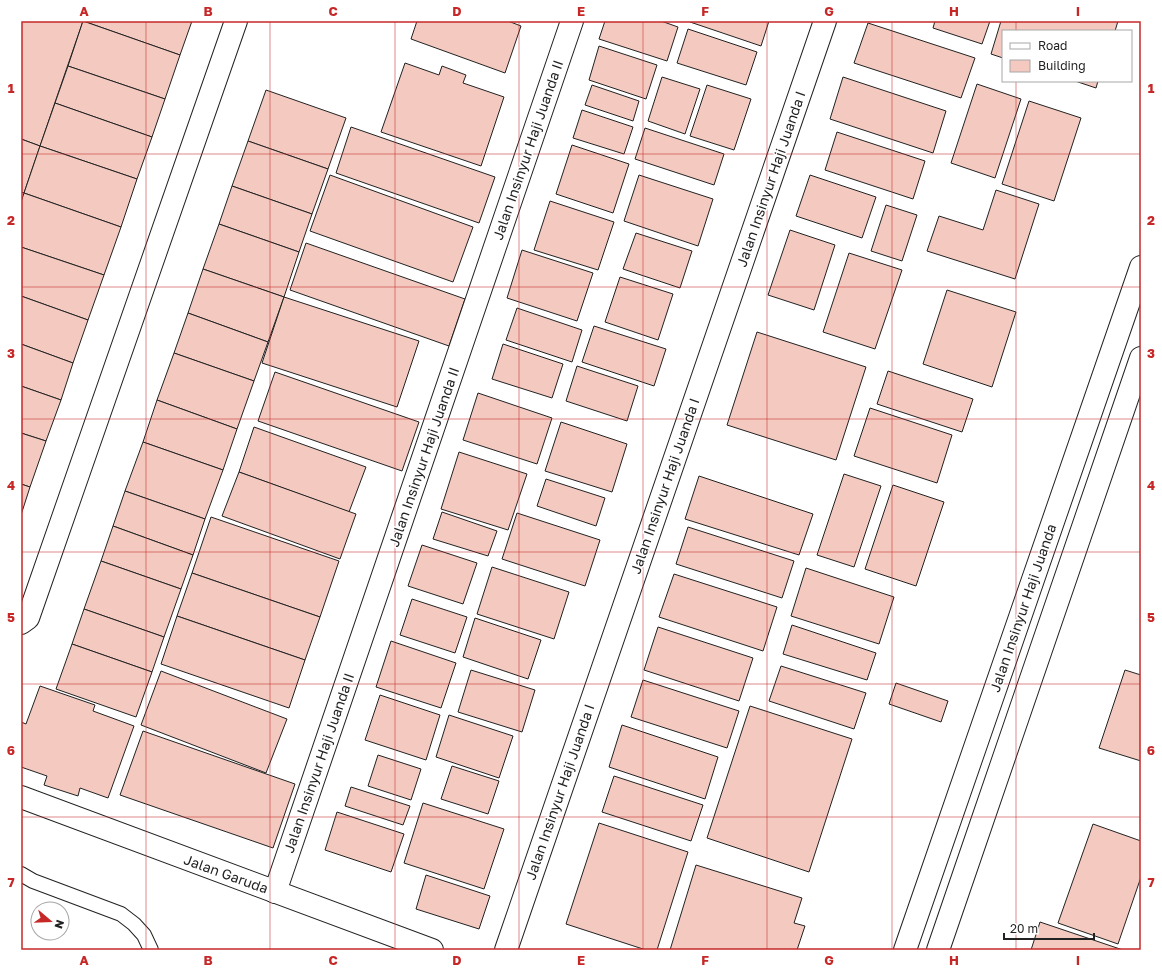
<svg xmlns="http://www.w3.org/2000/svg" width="1162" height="971" font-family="'Golos Text',sans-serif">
<rect width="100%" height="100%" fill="#fff"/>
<g fill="#f3c9c0" stroke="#222">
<polygon points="21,21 83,21 40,146 21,139"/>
<polygon points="83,21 192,21 180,55"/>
<polygon points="83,21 180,55 165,99 68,66"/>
<polygon points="417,21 508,21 521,26 505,73 411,39"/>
<polygon points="605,21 661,21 678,27 667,61 599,39"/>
<polygon points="690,21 769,21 761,46 690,22"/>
<polygon points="935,21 990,21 982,44 933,28"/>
<polygon points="1001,21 1118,21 1115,31 1003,31 1003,58 991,54"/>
<polygon points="868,23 975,58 961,98 854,63"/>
<polygon points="688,29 757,52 746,85 677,63"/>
<polygon points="599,46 657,65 646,99 589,80"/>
<polygon points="405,63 439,75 442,66 466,75 463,83 504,97 481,166 381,132"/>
<polygon points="68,66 165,99 152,137 55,103"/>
<polygon points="662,77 700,89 685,134 648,121"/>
<polygon points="843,77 946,111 933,153 830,119"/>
<polygon points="1075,81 1098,81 1096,88"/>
<polygon points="977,84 1021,99 995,178 951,163"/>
<polygon points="592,85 639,101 633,121 585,105"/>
<polygon points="707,85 751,99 734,150 690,136"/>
<polygon points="266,90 346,118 328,169 248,141"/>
<polygon points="1029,101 1081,118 1054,201 1002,184"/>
<polygon points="55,103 152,137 137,179 40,146"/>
<polygon points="582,110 633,127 624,154 573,138"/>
<polygon points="351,127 495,177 479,223 336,173"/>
<polygon points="645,128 724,154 714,185 635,159"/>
<polygon points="837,132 925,161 913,199 825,170"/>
<polygon points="21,139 40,146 24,193 21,192"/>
<polygon points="248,141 328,169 312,214 232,186"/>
<polygon points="572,145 629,164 613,213 556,194"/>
<polygon points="40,146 137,179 121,227 24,193"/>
<polygon points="330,175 473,227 453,282 310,231"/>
<polygon points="639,175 713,199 698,246 624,221"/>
<polygon points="810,175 876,197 862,238 796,216"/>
<polygon points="232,186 312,214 299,252 219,224"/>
<polygon points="996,190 1039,204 1015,279 927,251 939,216 983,230"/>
<polygon points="24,193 121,227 104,275 21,247 21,202"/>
<polygon points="550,201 614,222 598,270 534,250"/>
<polygon points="886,205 917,215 902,261 871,251"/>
<polygon points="219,224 299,252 284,297 203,269"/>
<polygon points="790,230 835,245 814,310 768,295"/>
<polygon points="636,233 692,251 680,288 623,269"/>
<polygon points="306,243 465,299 449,346 290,290"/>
<polygon points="21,247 104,275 88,320 21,296"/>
<polygon points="522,250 593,273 577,321 507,298"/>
<polygon points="849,253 902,270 875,349 823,332"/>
<polygon points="203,269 284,297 268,342 188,313"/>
<polygon points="620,277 673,294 658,340 605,322"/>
<polygon points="947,290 1016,312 992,387 923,364"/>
<polygon points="21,296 88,320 73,363 21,344"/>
<polygon points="284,297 419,341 397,407 262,363"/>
<polygon points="517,308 582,330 572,362 506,340"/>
<polygon points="188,313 268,342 254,381 174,353"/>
<polygon points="594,326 666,349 654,386 582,362"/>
<polygon points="757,332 866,367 836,460 727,425"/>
<polygon points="21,344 73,363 61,400 21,386"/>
<polygon points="503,344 563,364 552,398 492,379"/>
<polygon points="174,353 254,381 237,429 157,400"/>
<polygon points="577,366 638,386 627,421 566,401"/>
<polygon points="888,371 973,399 962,432 877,404"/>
<polygon points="275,372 419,422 402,471 258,421"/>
<polygon points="21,386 61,400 46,441 21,433"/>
<polygon points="478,393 552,418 537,464 463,440"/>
<polygon points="157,400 237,429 223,470 143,442"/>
<polygon points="870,408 952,435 937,483 854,456"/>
<polygon points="561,422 627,444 612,492 545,471"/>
<polygon points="254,427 366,467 349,512 239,472"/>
<polygon points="21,433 46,441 30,487 21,484"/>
<polygon points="143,442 223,470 205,519 125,491"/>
<polygon points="459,452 527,474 508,530 441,509"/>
<polygon points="239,472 356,514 340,559 222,516"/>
<polygon points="844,474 881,486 854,567 817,555"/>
<polygon points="699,476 813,514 799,555 685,519"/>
<polygon points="546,479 605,498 596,526 537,506"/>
<polygon points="21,484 30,487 21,515"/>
<polygon points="893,485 944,502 916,586 865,569"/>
<polygon points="125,491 205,519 193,555 113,526"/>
<polygon points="442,512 497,531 488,556 433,539"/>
<polygon points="517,513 600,540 585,586 502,559"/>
<polygon points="211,517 339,561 320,617 192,573"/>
<polygon points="113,526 193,555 181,589 101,561"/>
<polygon points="688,527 794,561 782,598 676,564"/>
<polygon points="422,545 477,563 463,604 408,586"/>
<polygon points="101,561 181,589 164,637 84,609"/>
<polygon points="492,567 569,592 554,639 477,614"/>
<polygon points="806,568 894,597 879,644 791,616"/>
<polygon points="192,573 320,617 305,660 177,616"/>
<polygon points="674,574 777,607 763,651 659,617"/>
<polygon points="412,599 467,617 455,653 400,635"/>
<polygon points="84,609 164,637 152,672 72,644"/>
<polygon points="177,616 305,660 289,708 161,664"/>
<polygon points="475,618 541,640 528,679 463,657"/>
<polygon points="792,625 876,653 867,680 783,654"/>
<polygon points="658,627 753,658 739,701 644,670"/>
<polygon points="391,641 456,663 441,708 376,687"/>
<polygon points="72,644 152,672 136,717 56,689"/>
<polygon points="781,666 866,693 854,729 769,701"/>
<polygon points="471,670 535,690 522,732 458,712"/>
<polygon points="1125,670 1141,675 1141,761 1099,748"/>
<polygon points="161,671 287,719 266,773 141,725"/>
<polygon points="643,680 739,711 727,748 631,717"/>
<polygon points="896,683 948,701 941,722 889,704"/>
<polygon points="40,686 95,705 93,711 134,726 108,798 80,788 78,796 44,785 47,776 21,767 21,722 26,724"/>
<polygon points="380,695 440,715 426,760 365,740"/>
<polygon points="750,706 852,739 809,872 707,838"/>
<polygon points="449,715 513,736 499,778 436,757"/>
<polygon points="622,725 718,757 705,799 609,767"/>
<polygon points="143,731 295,784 273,848 120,795"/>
<polygon points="378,755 421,769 411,800 368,786"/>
<polygon points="452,766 499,781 488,814 441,799"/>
<polygon points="614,776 703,805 691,841 602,812"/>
<polygon points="351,787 410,806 403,825 345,806"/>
<polygon points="423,803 504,829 484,889 404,863"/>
<polygon points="337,812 404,834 391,872 325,850"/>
<polygon points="599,823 688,852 657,950 646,950 566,924"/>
<polygon points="1093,824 1141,841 1141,877 1118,944 1058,923"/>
<polygon points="696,865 802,898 794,923 805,926 797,950 670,950"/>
<polygon points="426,875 490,896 479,929 416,909"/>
<polygon points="1040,922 1123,950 1031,950"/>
</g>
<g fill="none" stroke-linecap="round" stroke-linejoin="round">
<defs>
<polyline id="service" points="21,874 33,881 121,914 134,924 144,935 151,950"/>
<g id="minor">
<polyline points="21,623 28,618 236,21"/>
<polyline points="21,797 432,950"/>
<polyline points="275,892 572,21"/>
<polyline points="506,950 825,21"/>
</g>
<g id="secondary">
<polyline points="905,950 1141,267"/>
<polyline points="938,950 1141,358"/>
</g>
</defs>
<use href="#service" stroke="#222" stroke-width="16"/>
<use href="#minor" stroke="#222" stroke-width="24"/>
<use href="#secondary" stroke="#222" stroke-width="24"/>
<use href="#service" stroke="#fff" stroke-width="14"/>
<use href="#minor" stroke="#fff" stroke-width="22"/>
<use href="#secondary" stroke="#fff" stroke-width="22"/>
</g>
<path fill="none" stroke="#c62828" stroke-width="1" stroke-opacity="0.55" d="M146 21V950M270 21V950M395 21V950M519 21V950M643 21V950M767 21V950M892 21V950M1016 21V31M1016 81V950M21 154H1141M21 287H1141M21 419H1141M21 552H1141M21 684H1141M21 817H1141"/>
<g text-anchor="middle" stroke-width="3" stroke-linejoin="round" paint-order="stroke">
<g font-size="14" fill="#222" stroke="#fff">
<text transform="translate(528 150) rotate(-71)" y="5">Jalan Insinyur Haji Juanda II</text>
<text transform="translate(771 179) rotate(-71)" y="5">Jalan Insinyur Haji Juanda I</text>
<text transform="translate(424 457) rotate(-71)" y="5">Jalan Insinyur Haji Juanda II</text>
<text transform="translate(665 486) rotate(-71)" y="5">Jalan Insinyur Haji Juanda I</text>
<text transform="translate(1023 608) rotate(-71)" y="5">Jalan Insinyur Haji Juanda</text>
<text transform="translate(319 763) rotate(-71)" y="5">Jalan Insinyur Haji Juanda II</text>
<text transform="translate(560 792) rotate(-71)" y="5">Jalan Insinyur Haji Juanda I</text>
<text transform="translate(226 874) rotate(20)" y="5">Jalan Garuda</text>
</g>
</g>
<rect width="1162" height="971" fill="none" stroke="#ffffff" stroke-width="44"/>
<rect x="1002" y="30" width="130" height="52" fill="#ffffff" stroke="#a7a7a7"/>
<rect x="1010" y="43" width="20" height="6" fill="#ffffff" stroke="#a7a7a7"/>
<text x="1038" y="50" font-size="12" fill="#222222">Road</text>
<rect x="1010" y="60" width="20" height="12" fill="#f3c9c0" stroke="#a7a7a7"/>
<text x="1038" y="70" font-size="12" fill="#222222">Building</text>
<g transform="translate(50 921) rotate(109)"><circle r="19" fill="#ffffff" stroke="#a7a7a7"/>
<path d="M0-3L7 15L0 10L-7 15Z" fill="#c62828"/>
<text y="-6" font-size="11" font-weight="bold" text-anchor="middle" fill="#222222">N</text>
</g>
<path d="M1004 933v6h90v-6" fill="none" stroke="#222222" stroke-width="2"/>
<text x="1010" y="933" font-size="12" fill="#222222" stroke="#ffffff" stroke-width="3" paint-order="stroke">20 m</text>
<rect x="22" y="22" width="1118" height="927" fill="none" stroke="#c62828" stroke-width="1.5"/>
<g font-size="13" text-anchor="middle" font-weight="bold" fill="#c62828">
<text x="84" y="16">A</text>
<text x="208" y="16">B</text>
<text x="333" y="16">C</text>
<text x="457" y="16">D</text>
<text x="581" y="16">E</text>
<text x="705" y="16">F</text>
<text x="829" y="16">G</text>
<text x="954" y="16">H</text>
<text x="1078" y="16">I</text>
<text x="11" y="93">1</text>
<text x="1151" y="93">1</text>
<text x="11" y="225">2</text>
<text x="1151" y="225">2</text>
<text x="11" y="358">3</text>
<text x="1151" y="358">3</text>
<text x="11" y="490">4</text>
<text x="1151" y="490">4</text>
<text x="11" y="622">5</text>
<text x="1151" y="622">5</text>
<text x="11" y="755">6</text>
<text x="1151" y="755">6</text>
<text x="11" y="887">7</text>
<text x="1151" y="887">7</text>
<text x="84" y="965">A</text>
<text x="208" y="965">B</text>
<text x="333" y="965">C</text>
<text x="457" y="965">D</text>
<text x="581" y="965">E</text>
<text x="705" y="965">F</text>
<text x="829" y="965">G</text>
<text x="954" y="965">H</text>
<text x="1078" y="965">I</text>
</g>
</svg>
